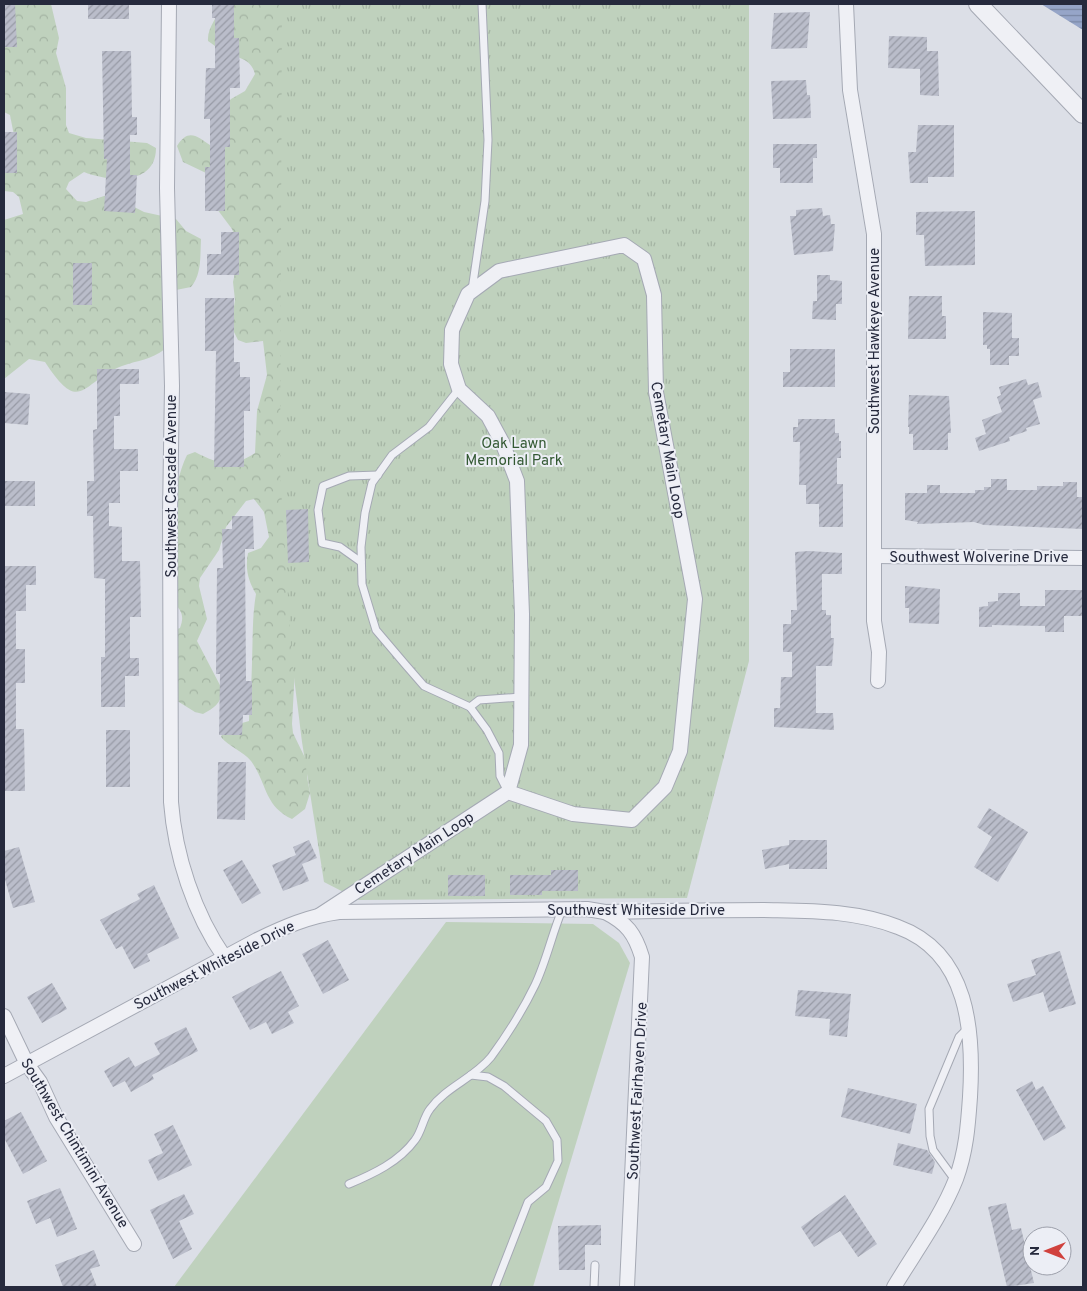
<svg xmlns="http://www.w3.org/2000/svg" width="1087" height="1291" font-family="Overpass,sans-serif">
<defs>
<pattern id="forest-crowns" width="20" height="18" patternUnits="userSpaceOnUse" patternTransform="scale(1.25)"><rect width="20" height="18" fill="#bfd1bd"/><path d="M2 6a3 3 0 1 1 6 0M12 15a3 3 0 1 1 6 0" fill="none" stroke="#a4b4a3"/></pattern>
<pattern id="park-tufts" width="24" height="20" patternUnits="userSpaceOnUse" patternTransform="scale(1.25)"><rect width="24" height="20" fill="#bfd1bd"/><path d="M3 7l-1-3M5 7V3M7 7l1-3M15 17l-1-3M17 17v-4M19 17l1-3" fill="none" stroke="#a4b4a3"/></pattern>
<pattern id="water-rules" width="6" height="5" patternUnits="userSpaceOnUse" patternTransform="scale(1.25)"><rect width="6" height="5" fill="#96a5c8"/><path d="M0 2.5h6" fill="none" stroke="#7a87a4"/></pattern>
<pattern id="building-hatch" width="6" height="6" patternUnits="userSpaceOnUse" patternTransform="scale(1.25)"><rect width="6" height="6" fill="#babdca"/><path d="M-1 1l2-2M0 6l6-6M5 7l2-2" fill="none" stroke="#979aa5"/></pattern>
</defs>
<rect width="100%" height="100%" fill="#dcdfe7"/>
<polygon fill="#bfd1bd" points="446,922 593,924 619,943 630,963 533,1287 174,1287"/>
<g fill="url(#forest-crowns)">
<path d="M4 4H51L59 38 56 53 66 88V125L69 133 86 138 147 143 156 148C156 186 109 182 84 172L69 182 66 189 77 201 86 202 104 196H113L144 212 176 219 186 231 201 239C200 256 202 274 191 287L176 290 165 349C150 360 139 360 122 366 81 382 81 417 45 362L29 359 4 379V220L23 214 19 197 13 192 4 191V165L16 157V146L10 115 4 112Z"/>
<path d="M220 4H445L297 630 292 724 293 733 307 762V777L310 793 305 809 292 819C264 806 267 783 251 761 243 751 229 747 221 737L225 728 249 721C249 701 252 682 252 663 253 639 252 617 256 594 248 580 245 569 248 553L261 548 269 537 264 512 254 499 246 501 226 527 219 550 200 578 199 586 207 619 197 641 223 691C220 704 214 708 203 714L195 712 174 699 172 631 180 628C187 609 175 610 173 596 171 585 173 572 174 561 174 526 171 488 187 455L195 452C219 464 231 469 255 453L257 411 267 375 263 341 246 343 238 340 231 326 235 300 233 282 239 254 238 245 232 229 217 209 206 173 183 162 177 146C188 128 197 136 210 145L225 106 231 99 245 91 255 74C251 57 235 58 222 51 217 48 213 44 208 41 207 26 219 18 220 4Z"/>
</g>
<polygon fill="url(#park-tufts)" points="282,4 749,4 749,661 687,898 359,900 324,882 302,742 292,661 280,472"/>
<polygon fill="url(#water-rules)" points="1041,4 1083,4 1083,30"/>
<g fill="url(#building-hatch)">
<polygon points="4,4 15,4 17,47 4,47"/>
<rect x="88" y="4" width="41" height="15"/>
<polygon points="212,4 234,4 234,38 239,38 240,88 230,88 230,147 225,147 225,211 205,211 205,167 210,167 210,119 204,119 206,68 215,68 215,18 212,18"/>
<polygon points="810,12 807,48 771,49 774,13"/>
<polygon points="889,36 927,37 927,51 938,51 939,96 920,95 920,69 888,68"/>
<polygon points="102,51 131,51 132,117 137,117 137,135 130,135 130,175 137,175 135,213 104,211 107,159 104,159"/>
<polygon points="806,80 807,95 810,95 811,118 773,119 771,81"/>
<polygon points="918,125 954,125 954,177 928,177 928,183 910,183 908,152 916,152"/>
<rect x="4" y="132" width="13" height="41"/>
<polygon points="773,144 817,144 817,158 813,158 813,183 780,183 780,168 773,168"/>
<polygon points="822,208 823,216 830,215 831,224 835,224 833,251 794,255 790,216 796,216 796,210"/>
<polygon points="975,211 975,265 925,266 924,235 916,235 916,212"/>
<polygon points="221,232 239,232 239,275 207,275 207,254 221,254"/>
<rect x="73" y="263" width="19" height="42"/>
<polygon points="817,275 830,275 830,280 842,281 842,304 836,304 836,320 812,319 813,301 817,301"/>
<polygon points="909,296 942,296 942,316 946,316 946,339 908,339"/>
<polygon points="205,298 234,298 234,362 240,362 240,377 250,377 250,411 244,411 244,467 214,467 216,351 205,351"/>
<polygon points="983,312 1012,313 1012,338 1019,338 1019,356 1009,356 1009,365 990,365 990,349 987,349 987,345 983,345"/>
<polygon points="790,349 835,349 835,387 783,387 783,372 790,372"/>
<polygon points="97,369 139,369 139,384 120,384 120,416 114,416 114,449 138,449 138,471 120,471 120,503 109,503 109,526 122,527 122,561 140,561 141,617 130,617 130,658 139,658 139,676 125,676 125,707 101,707 101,657 105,657 105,579 94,578 93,516 87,516 87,481 94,481 93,430 97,429"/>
<polygon points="1026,379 1028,385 1038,382 1042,397 1033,400 1040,424 1026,428 1027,431 1009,437 1010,441 979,451 975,438 986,434 982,420 1002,412 997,397 1001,395 999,387"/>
<polygon points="4,392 30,394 28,425 4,423"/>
<polygon points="909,395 949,396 951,433 948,433 948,450 913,450 913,434 909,434 909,427 908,427"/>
<polygon points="798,419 835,419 835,433 839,433 839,441 841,441 841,458 837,458 837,484 843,484 843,527 819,527 819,504 806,504 806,485 799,485 800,442 793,442 793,427 798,427"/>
<polygon points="991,479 1007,479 1007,490 1037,490 1037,486 1063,486 1063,482 1077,482 1077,497 1083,497 1083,529 984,525 974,522 917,524 918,522 905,520 905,493 927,493 927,485 940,485 940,493 975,493 975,490 984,490 984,487 991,487"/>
<rect x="4" y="481" width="31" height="25"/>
<polygon points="308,509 309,562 288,563 286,510"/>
<polygon points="232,516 253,516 254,549 245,549 246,681 252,681 252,715 243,715 242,735 219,735 220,674 216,674 217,568 223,568 222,529 232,529"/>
<polygon points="809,551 842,553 842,574 822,574 822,610 826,610 826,615 831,615 831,638 834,638 832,666 816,666 816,713 833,713 834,730 774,727 774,708 780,708 781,677 792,677 792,652 783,652 783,624 791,624 791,610 797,610 795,552"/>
<polygon points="4,566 36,566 36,585 26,585 26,611 16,611 16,649 25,649 25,683 16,683 16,729 24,729 25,791 4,791"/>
<polygon points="905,586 940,589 939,624 909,623 909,608 905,608"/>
<polygon points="1045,590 1083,590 1083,616 1064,616 1064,632 1045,632 1045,626 992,625 992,627 979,627 979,607 988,606 988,602 998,601 998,593 1020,593 1020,606 1045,606"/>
<rect x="106" y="730" width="24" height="57"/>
<polygon points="218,762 246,762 245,820 217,819"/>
<polygon points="989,808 1028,832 998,882 974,867 992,837 977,827"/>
<polygon points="309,840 317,858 302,864 309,881 283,891 272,865 296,855 293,847"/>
<polygon points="789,840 827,840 827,869 789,869 789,864 765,869 762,850 789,845"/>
<polygon points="19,847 35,902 13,908 4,876 4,851"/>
<polygon points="242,860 261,893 242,904 223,870"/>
<polygon points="551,870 578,870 578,891 542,891 542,895 510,895 510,875 551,875"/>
<rect x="448" y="875" width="37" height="21"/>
<polygon points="154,885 179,938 147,954 150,961 134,969 122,946 116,949 100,920 140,899 137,894"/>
<polygon points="328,940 349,980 323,994 302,954"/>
<polygon points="1060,951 1076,1004 1049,1012 1043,992 1013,1002 1007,984 1036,975 1031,960"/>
<polygon points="281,971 299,1006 288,1012 294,1023 272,1034 266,1022 250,1030 232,997"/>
<polygon points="52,983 67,1009 42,1023 27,997"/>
<polygon points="798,990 851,994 847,1037 829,1035 830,1019 795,1016"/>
<polygon points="186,1027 198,1051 152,1075 154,1079 131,1092 125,1081 113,1087 104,1071 129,1057 135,1067 160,1054 154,1043"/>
<polygon points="1032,1081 1036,1090 1043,1086 1066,1128 1044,1141 1016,1090"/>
<polygon points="848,1088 917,1104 910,1134 841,1117"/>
<polygon points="21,1112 47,1161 23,1174 4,1138 4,1121"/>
<polygon points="173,1125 192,1165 158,1181 148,1160 163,1153 154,1134"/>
<polygon points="898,1143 927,1150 935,1162 932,1174 893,1165"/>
<polygon points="60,1188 77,1229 57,1237 50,1218 36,1224 27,1201"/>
<polygon points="184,1194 194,1214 179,1221 192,1249 173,1259 150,1210"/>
<polygon points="845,1195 877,1244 858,1257 840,1231 814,1247 801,1227"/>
<polygon points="1006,1203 1012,1230 1021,1228 1034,1283 1007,1287 988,1207"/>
<polygon points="601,1225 601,1245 585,1245 585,1270 559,1270 558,1226"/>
<polygon points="94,1250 100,1266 90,1269 97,1287 63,1287 55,1265"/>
</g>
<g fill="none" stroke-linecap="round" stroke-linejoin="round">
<defs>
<g id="service">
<polyline points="472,290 485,201 488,140 482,4"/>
<polyline points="459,389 429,427 392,455 372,483 365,513 361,547 362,584 376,630 404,663 424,686 470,707 487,730 499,753 500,776 507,790"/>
<polyline points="361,562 340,547 322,543 318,510 323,486 349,476 378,475"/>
<polyline points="470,707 479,700 521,697"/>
<polyline points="471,1075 488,1077 504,1086 546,1121 557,1140 558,1161 546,1187 528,1202 495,1287"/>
<polyline points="955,1180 933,1150 930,1136 929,1109 959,1037 968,1028"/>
<path d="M349 1184C373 1174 399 1162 415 1140 422 1131 423 1118 430 1109 446 1087 474 1078 491 1057 507 1035 523 1010 535 985 546 962 552 934 562 910"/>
<polyline points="594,1287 595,1265"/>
</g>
<g id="minor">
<path d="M169 4 167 188 172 386 170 515 171 802C175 855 194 914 225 958"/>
<polyline points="846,4 850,90 874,234 874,621 879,652 878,681"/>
<polyline points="874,556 1083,558"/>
<path d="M605 912C627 923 635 934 642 957L627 1287"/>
<polyline points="320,915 508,792 521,745 522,614 517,481 502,442 488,416 459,389 451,364 452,330 468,294 499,271 624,245 644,259 654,295 656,392 695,599 680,751 665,787 632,820 573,814 508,792"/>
<polyline points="4,1016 27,1064 40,1082 56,1117 134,1244"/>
<path d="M4 1076 257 940C284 927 309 916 339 912L587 909 605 912C658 911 711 910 764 910 809 911 855 910 898 927 969 953 974 1032 970 1097 968 1126 966 1152 956 1179 941 1217 915 1252 894 1287"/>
</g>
<polyline id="tertiary" points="978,4 1083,114"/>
</defs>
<use href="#service" stroke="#a5a9b4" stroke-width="9"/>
<use href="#minor" stroke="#a5a9b4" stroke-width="16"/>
<use href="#tertiary" stroke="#a5a9b4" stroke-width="20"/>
<use href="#service" stroke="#eff0f5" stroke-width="7"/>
<use href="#minor" stroke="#eff0f5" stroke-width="14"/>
<use href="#tertiary" stroke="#eff0f5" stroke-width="18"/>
</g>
<g text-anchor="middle" stroke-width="4" stroke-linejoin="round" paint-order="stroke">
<g font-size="15" fill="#262a3d" stroke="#eceef5">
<text transform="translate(874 341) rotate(-90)" y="5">Southwest Hawkeye Avenue</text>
<text transform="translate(668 450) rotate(80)" y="5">Cemetary Main Loop</text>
<text transform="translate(171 486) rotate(-90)" y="5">Southwest Cascade Avenue</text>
<text x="979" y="562">Southwest Wolverine Drive</text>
<text transform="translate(414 853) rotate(-33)" y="5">Cemetary Main Loop</text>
<text x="636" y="915">Southwest Whiteside Drive</text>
<text transform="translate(214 965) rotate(-27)" y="5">Southwest Whiteside Drive</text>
<text transform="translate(637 1091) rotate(-87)" y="5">Southwest Fairhaven Drive</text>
<text transform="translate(75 1143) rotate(59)" y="5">Southwest Chintimini Avenue</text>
</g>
<g font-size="15" fill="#335933" stroke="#eceef5">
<text x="514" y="448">Oak Lawn<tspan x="514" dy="17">Memorial Park</tspan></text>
</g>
</g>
<rect width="1087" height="1291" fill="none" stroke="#262a3d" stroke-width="10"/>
<g transform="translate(1047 1251) rotate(270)"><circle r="24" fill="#eceef5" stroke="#9da0ab"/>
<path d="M0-4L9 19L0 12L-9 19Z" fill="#d0413d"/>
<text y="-8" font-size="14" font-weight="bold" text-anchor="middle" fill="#262a3d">N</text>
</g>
</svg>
